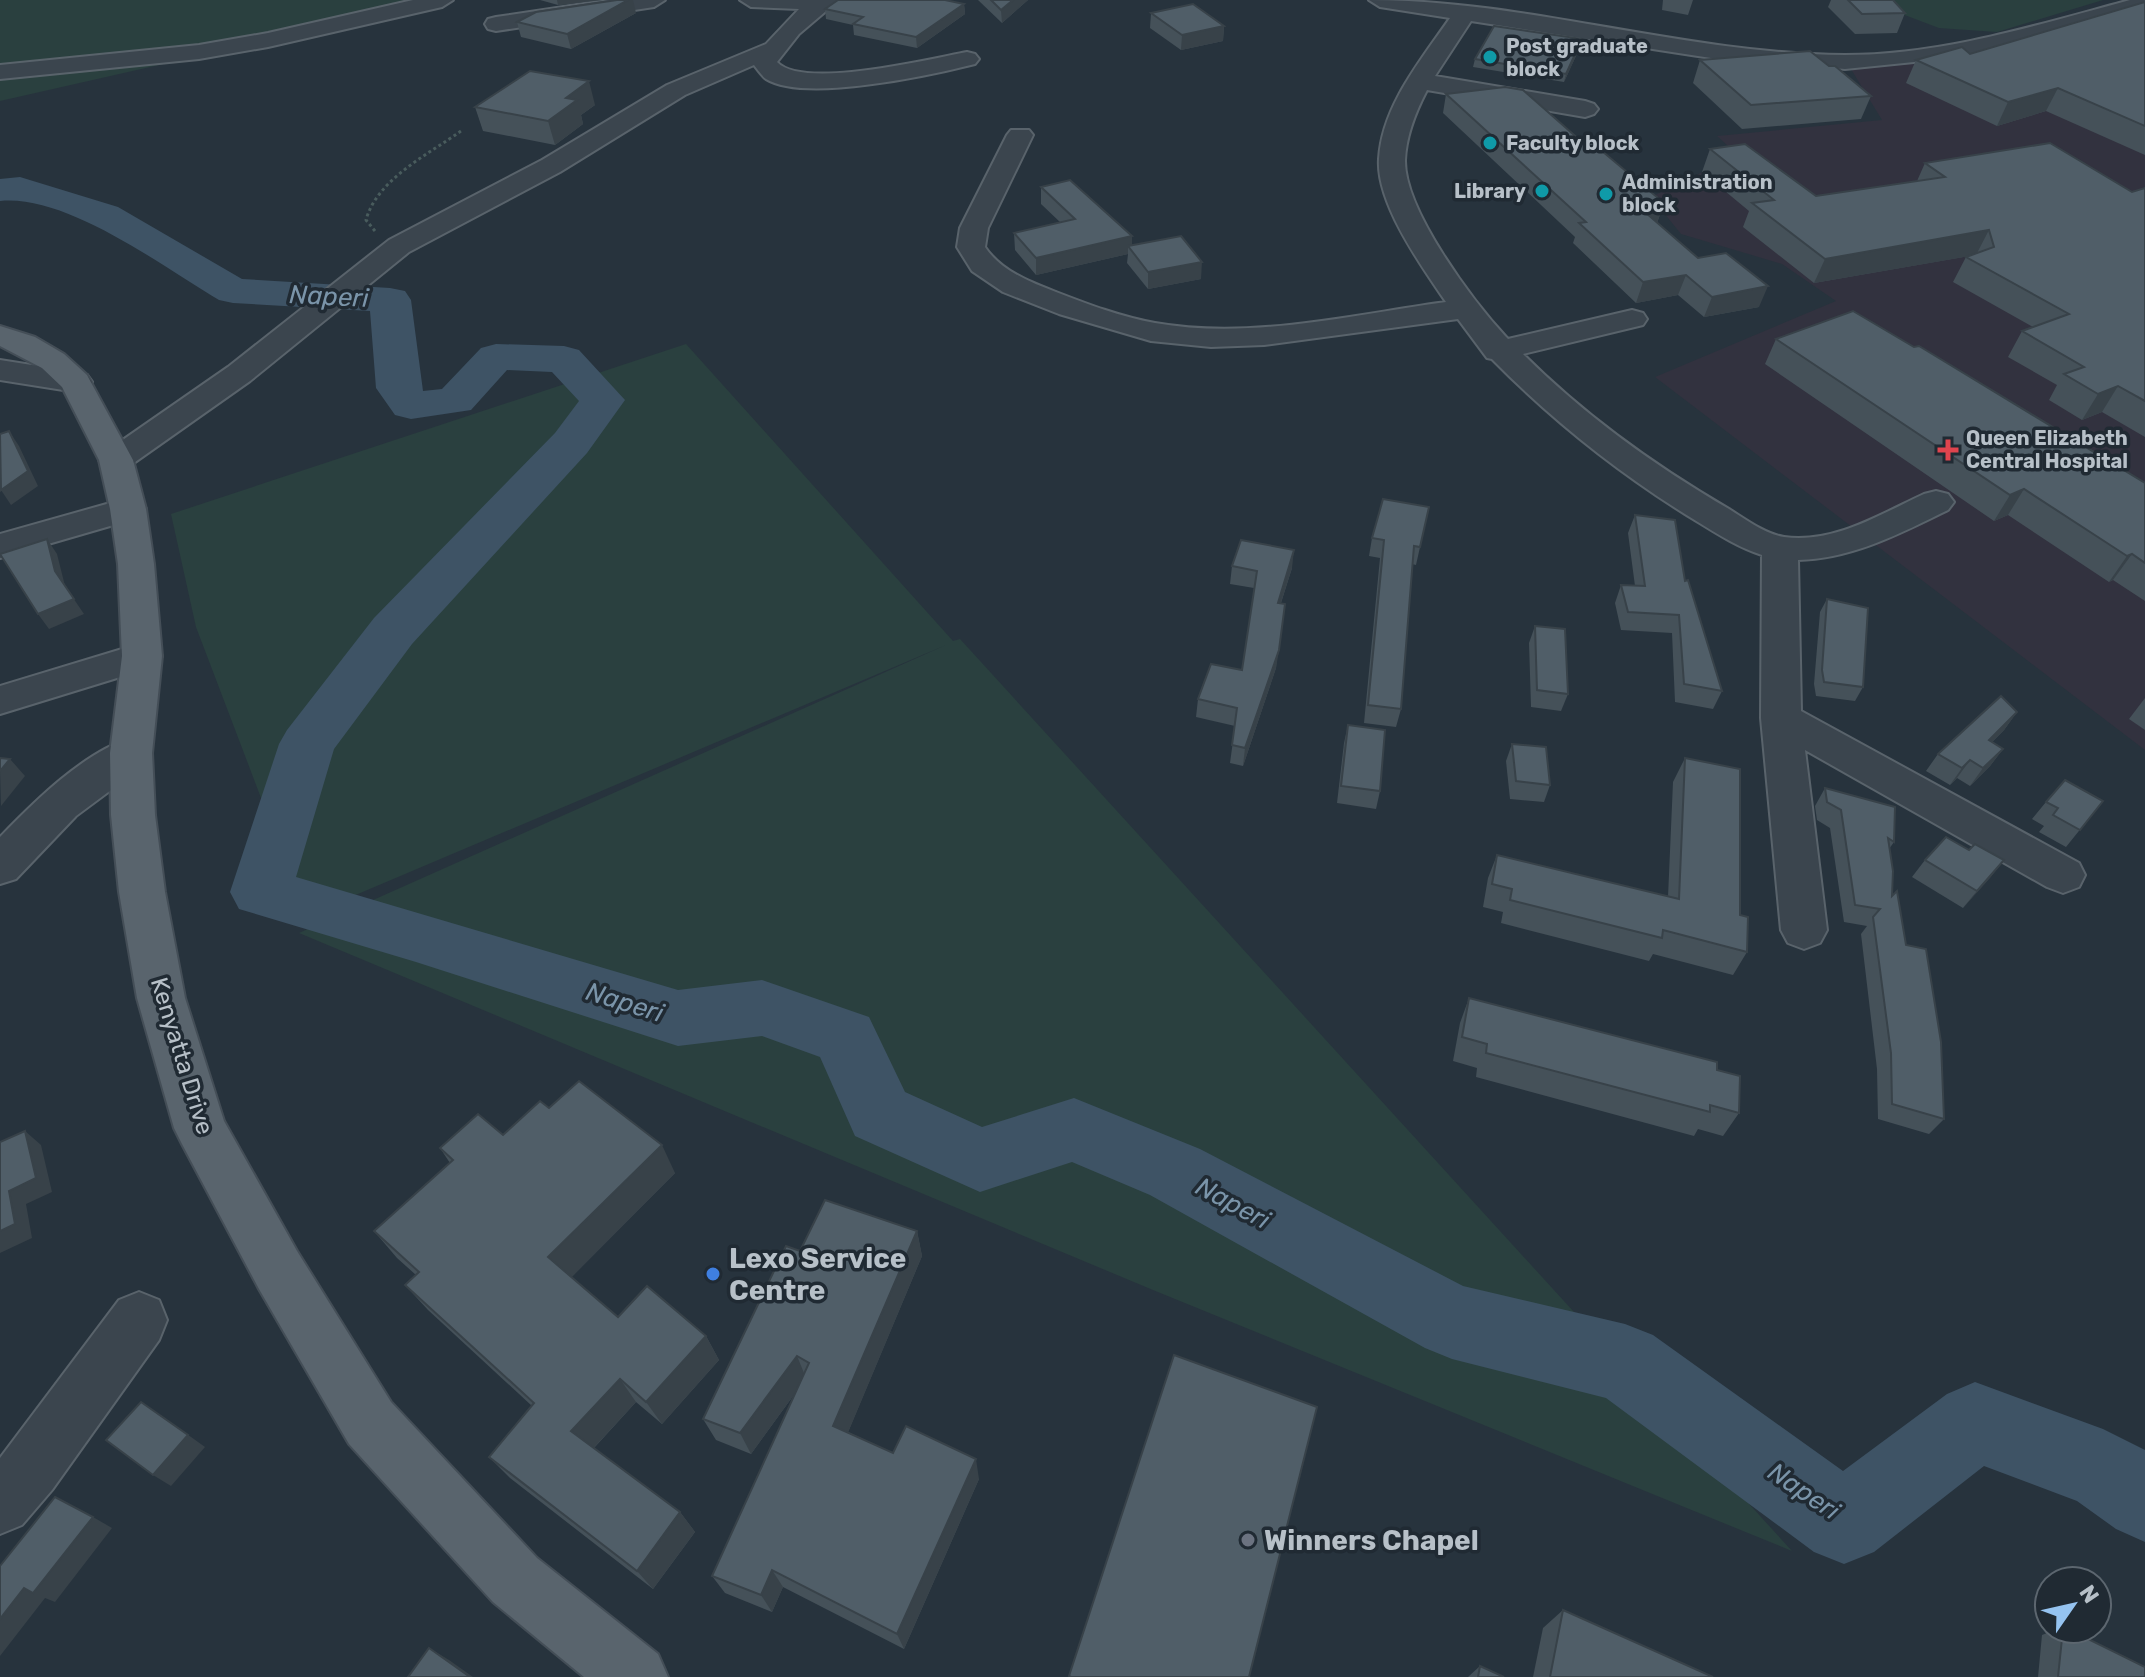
<svg xmlns="http://www.w3.org/2000/svg" width="2145" height="1677" font-family="Rubik,sans-serif">
<rect width="100%" height="100%" fill="#27333d"/>
<polygon fill="#32323f" points="2145,14 2145,750 1655,377 1836,301 1782,264 1681,234 1651,197 1738,155 1717,136 1882,120 1851,69 2092,32"/>
<g fill="#2a403f">
<polygon points="0,0 446,0 0,101"/>
<polygon points="1865,0 2103,0 1997,32 1939,28"/>
<polygon points="686,344 953,641 960,639 1792,1551 1153,1290 299,933 946,645 306,916 196,627 171,514"/>
</g>
<g fill="none" stroke-linecap="round" stroke-linejoin="round">
<path fill="#3e5365" fill-rule="evenodd" d="M20 177 118 207 242 279 390 288 405 291 411 300 423 391 442 389 481 348 496 344 564 346 579 350 625 400 587 453 412 644 334 749 296 877 678 990 762 980 869 1017 905 1092 982 1127 1074 1098 1200 1149 1463 1286 1625 1324 1653 1335 1843 1471 1947 1394 1975 1382 2103 1429 2145 1450V1542L2116 1529 2077 1501 1984 1466 1874 1552 1844 1564 1814 1552 1606 1398 1452 1359 1425 1348 1150 1195 1072 1162 980 1192 855 1136 820 1057 762 1036 678 1046 416 962 239 909 230 892 279 744 287 730 374 618 555 433 579 401 552 372 507 370 471 410 411 419 395 415 376 388 370 311 233 303 219 300C162 266 66 194 0 201V179Z"/>
<defs>
<g id="minor">
<polygon points="413,0 453,0 442,7 268,47 199,59 0,79 0,65 199,45 268,33"/>
<polygon points="610,0 665,0 654,7 496,31 488,29 485,24 488,19 496,17"/>
<path d="M740 0H839L799 34 777 62C803 90 929 59 967 52L975 54 979 59 975 64C931 75 805 103 766 79 762 76 757 69 754 65L685 95 560 172 409 252 250 381 128 467 116 470 104 467 99 460 104 453 228 367 389 240 542 160 667 85 766 44 799 9 751 7Z"/>
<path d="M1369 0C1529 0 1685 54 1845 55 1943 55 2037 25 2130 0H2145V10L1973 56 1845 69 1711 58 1471 21 1435 76 1585 101 1594 104 1598 109 1594 114 1585 117 1427 90C1416 111 1406 135 1405 160 1404 210 1474 303 1508 339L1632 310 1643 313 1647 319 1643 325 1523 354C1584 415 1655 466 1729 509 1745 519 1765 534 1784 537 1833 544 1881 514 1924 494L1936 491 1948 494 1954 502 1948 510C1901 533 1852 559 1798 560L1801 711 2079 863 2085 875 2079 887 2063 893 2047 887 1805 750 1827 930 1820 943 1804 949 1788 943 1781 930 1761 718 1762 555C1734 546 1710 529 1685 514 1615 470 1550 418 1492 359L1487 358 1458 319 1264 345 1211 347 1151 341 1059 314 1003 292 972 271 957 247 960 228 1007 135 1011 130H1029L1033 135 988 228 985 247C1001 271 1030 282 1056 292 1087 304 1121 317 1155 323 1250 340 1351 315 1446 302 1422 267 1376 203 1379 159 1382 106 1421 60 1450 18L1380 7Z"/>
<polygon points="0,360 76,372 87,375 92,382 87,389 76,392 0,380"/>
<polygon points="128,498 141,501 146,509 141,517 0,558 0,534"/>
<polygon points="142,643 156,646 162,656 156,666 0,714 0,686"/>
<path d="M131 738 146 742 152 753 146 764 76 816 16 879 0 884V837C34 802 84 752 131 738Z"/>
<polygon points="139,1292 159,1300 167,1320 159,1340 52,1490 22,1525 0,1534 0,1458 119,1300"/>
</g>
<polygon id="major" points="0,326 35,337 64,354 87,375 133,460 146,509 154,564 162,656 152,753 155,815 165,892 185,998 224,1121 297,1251 391,1402 537,1558 658,1654 668,1677 584,1677 493,1602 349,1444 259,1289 182,1144 174,1128 137,998 119,892 111,815 110,753 122,656 118,564 110,509 99,460 62,387 42,368 0,346"/>
</defs>
<use href="#minor" stroke="#59636b" stroke-width="4"/>
<use href="#major" stroke="#444e57" stroke-width="4"/>
<path stroke="#495c5d" stroke-width="3" stroke-dasharray="3 3" stroke-linecap="butt" d="M375 231 366 220C377 179 429 154 461 131"/>
<use href="#minor" fill="#3b454e" fill-rule="evenodd"/>
<use href="#major" fill="#59646d" fill-rule="evenodd"/>
</g>
<g fill="#455159">
<polygon points="540,0 602,0 558,5"/>
<polygon points="978,0 1028,0 1002,23"/>
<polygon points="1663,0 1693,0 1688,15 1662,10"/>
<polygon points="1831,0 1893,0 1905,13 1897,33 1855,34 1828,7"/>
<polygon points="2145,2 2145,155 2046,111 1997,126 1906,83 1916,60 1970,54"/>
<polygon points="964,4 965,14 917,48 854,35 853,25 826,19 825,9"/>
<polygon points="636,13 571,49 521,37 517,22"/>
<polygon points="1151,13 1224,26 1223,41 1181,50 1150,28"/>
<polygon points="1582,39 1580,47 1564,82 1473,67 1475,59"/>
<polygon points="1700,60 1829,66 1871,96 1861,119 1742,129 1693,83"/>
<polygon points="1446,94 1582,142 1664,203 1657,223 1698,258 1759,307 1704,317 1678,295 1636,303 1573,243 1575,237 1443,113"/>
<polygon points="595,105 581,115 583,124 555,145 483,131 475,107"/>
<polygon points="1710,149 1816,196 1917,181 1925,163 2132,192 2145,188 2145,437 2102,412 2082,420 2049,400 2057,385 2008,357 2022,331 2033,327 1953,282 1966,257 1969,256 1814,283 1743,227 1749,211 1702,172"/>
<polygon points="1041,187 1132,245 1201,279 1148,289 1127,263 1128,254 1036,275 1015,250 1014,233 1061,223 1041,204"/>
<polygon points="1776,339 2145,483 2145,601 2113,580 2109,582 2008,515 1994,521 1765,364"/>
<polygon points="1429,507 1416,565 1412,564 1401,709 1396,727 1364,723 1380,558 1369,556 1372,538"/>
<polygon points="1635,515 1685,581 1722,691 1713,709 1675,702 1672,633 1621,630 1615,603 1621,585 1635,586 1628,533"/>
<polygon points="1232,566 1292,568 1281,603 1276,668 1243,766 1230,763 1235,726 1196,717 1198,699 1242,670 1254,588 1230,584"/>
<polygon points="1827,599 1863,687 1855,701 1816,696 1814,684 1820,612"/>
<polygon points="1535,626 1568,694 1561,711 1531,707 1529,643"/>
<polygon points="2145,698 2145,730 2129,719"/>
<polygon points="2017,712 2004,730 1992,742 2003,749 1990,766 1970,786 1957,778 1950,785 1926,771 1938,754"/>
<polygon points="1348,725 1380,791 1376,809 1337,803 1344,743"/>
<polygon points="1512,744 1550,785 1544,802 1510,799 1506,761"/>
<polygon points="1685,758 1740,915 1747,952 1733,975 1653,954 1649,961 1501,923 1503,912 1483,907 1488,878 1497,855 1668,897 1673,782"/>
<polygon points="1825,788 1894,842 1889,849 1892,896 1906,945 1944,1119 1929,1134 1878,1119 1877,1069 1861,934 1867,926 1844,922 1830,828 1817,820 1815,806"/>
<polygon points="2103,801 2066,847 2039,832 2044,826 2032,819 2046,802"/>
<polygon points="1969,850 2004,860 1963,908 1912,877 1925,860"/>
<polygon points="1469,998 1717,1070 1739,1113 1723,1136 1698,1129 1694,1136 1476,1077 1477,1068 1453,1061 1460,1023"/>
<polygon points="549,1108 675,1173 571,1277 618,1317 706,1336 719,1360 662,1424 636,1402 594,1448 680,1512 695,1532 653,1589 510,1478 489,1457 532,1406 428,1310 405,1285 416,1275 397,1258 374,1231 450,1163 440,1148 503,1135"/>
<polygon points="917,1231 922,1256 848,1432 893,1453 979,1479 904,1649 783,1587 772,1612 725,1593 712,1576 796,1392 751,1454 716,1440 703,1419 800,1251"/>
<polygon points="1563,1610 1713,1677 1533,1677 1543,1628"/>
<polygon points="2057,1629 2068,1629 2145,1677 2038,1677 2042,1635"/>
<polygon points="1480,1666 1504,1677 1468,1677"/>
</g>
<g fill="#384249">
<polygon points="557,0 602,0 558,5"/>
<polygon points="628,0 633,0 636,13 571,49 567,34"/>
<polygon points="1013,0 1028,0 1002,23 1001,10"/>
<polygon points="964,4 965,14 917,48 916,37"/>
<polygon points="1224,26 1223,41 1181,50 1182,35"/>
<polygon points="1582,39 1580,47 1564,82 1566,74"/>
<polygon points="589,81 595,105 581,115 583,124 555,145 548,121 566,98"/>
<polygon points="2058,88 2046,111 1997,126 2008,102"/>
<polygon points="1664,203 1657,223 1639,207"/>
<polygon points="1989,230 1976,255 1814,283 1825,259"/>
<polygon points="1132,236 1132,251 1128,246 1128,254 1036,275 1036,258"/>
<polygon points="1202,262 1201,279 1148,289 1148,272"/>
<polygon points="1686,275 1678,295 1636,303 1643,282"/>
<polygon points="1768,286 1759,307 1704,317 1712,297"/>
<polygon points="2118,386 2102,412 2082,420 2098,394"/>
<polygon points="9,431 19,446 38,486 11,505 1,490"/>
<polygon points="2024,489 2008,515 1994,521 2010,495"/>
<polygon points="47,539 57,554 65,586 84,614 49,629 38,614 55,571"/>
<polygon points="1294,550 1292,568 1275,621 1278,603"/>
<polygon points="2132,554 2113,580 2109,582 2127,556"/>
<polygon points="1279,650 1276,668 1243,766 1245,748"/>
<polygon points="2017,712 2004,730 1976,758 1989,740"/>
<polygon points="2003,749 1990,766 1970,786 1983,768"/>
<polygon points="10,759 25,776 1,806 0,771"/>
<polygon points="1970,760 1957,778 1950,785 1962,768"/>
<polygon points="2004,860 1990,878 1963,908 1977,891"/>
<polygon points="25,1131 41,1145 52,1192 26,1204 32,1238 0,1253 0,1231 9,1191"/>
<polygon points="662,1145 675,1173 565,1284 548,1257"/>
<polygon points="917,1231 922,1256 842,1447 833,1426"/>
<polygon points="706,1336 719,1360 662,1424 646,1402"/>
<polygon points="797,1356 806,1378 751,1454 740,1433"/>
<polygon points="620,1379 636,1402 589,1453 571,1431"/>
<polygon points="159,1414 205,1447 171,1486 153,1475"/>
<polygon points="976,1459 979,1479 904,1649 897,1634"/>
<polygon points="680,1512 695,1532 653,1589 637,1571"/>
<polygon points="93,1517 112,1528 55,1602 45,1598 0,1656 0,1619 24,1588"/>
<polygon points="772,1570 783,1587 772,1612 761,1595"/>
<polygon points="429,1648 449,1660 473,1677 470,1677"/>
</g>
<g fill="#505e68" stroke="#384249" stroke-width="2">
<polygon points="617,0 628,0 567,34 517,22 536,12"/>
<polygon points="838,0 945,0 964,4 916,37 853,24 863,17 825,9"/>
<polygon points="991,0 1013,0 1001,10"/>
<polygon points="1848,0 1893,0 1905,13 1862,14"/>
<polygon points="2145,2 2145,126 2058,88 2008,102 1916,60 1962,47 1970,54"/>
<polygon points="1193,4 1224,26 1182,35 1151,13"/>
<polygon points="1494,26 1582,39 1566,74 1475,59"/>
<polygon points="1810,51 1829,66 1835,66 1871,96 1751,105 1700,60"/>
<polygon points="530,71 589,81 566,98 577,100 548,121 475,107"/>
<polygon points="1505,87 1523,90 1582,142 1590,141 1664,203 1639,207 1698,258 1726,253 1768,286 1712,297 1686,275 1643,282 1579,223 1586,222 1446,94"/>
<polygon points="2050,143 2132,192 2145,188 2145,401 2118,386 2098,394 2064,374 2084,367 2022,331 2069,314 1966,257 1994,247 1989,230 1825,259 1752,203 1774,200 1710,149 1745,144 1816,196 1945,177 1925,163"/>
<polygon points="1070,180 1132,236 1036,258 1014,233 1075,219 1041,187"/>
<polygon points="1181,236 1202,262 1148,272 1128,246"/>
<polygon points="1853,311 1914,347 1919,346 2145,483 2145,563 2132,554 2127,556 2024,489 2010,495 1776,339"/>
<polygon points="9,431 28,471 1,490 0,434"/>
<polygon points="1383,499 1429,507 1420,547 1414,546 1401,709 1368,705 1384,540 1372,538"/>
<polygon points="1635,515 1675,520 1685,581 1688,580 1722,691 1684,684 1679,615 1628,612 1621,585 1645,586"/>
<polygon points="47,539 55,571 74,599 38,614 0,554"/>
<polygon points="1241,540 1294,550 1278,603 1285,604 1279,650 1245,748 1232,745 1237,708 1198,699 1211,664 1242,670 1257,571 1232,566"/>
<polygon points="1827,599 1868,608 1863,687 1824,682 1822,670"/>
<polygon points="1535,626 1565,629 1568,694 1537,690"/>
<polygon points="2001,696 2017,712 1989,740 2003,749 1983,768 1970,760 1962,768 1938,754"/>
<polygon points="1348,725 1385,730 1380,791 1341,786"/>
<polygon points="1512,744 1546,747 1550,785 1516,781"/>
<polygon points="0,758 10,759 0,771"/>
<polygon points="1685,758 1740,769 1740,915 1748,917 1747,952 1663,930 1662,938 1510,900 1512,889 1492,884 1497,855 1679,899"/>
<polygon points="2065,780 2103,801 2080,830 2053,815 2058,808 2046,802"/>
<polygon points="1825,788 1895,807 1894,842 1888,838 1893,871 1892,896 1897,891 1906,945 1926,949 1941,1042 1944,1119 1892,1104 1891,1053 1873,917 1880,909 1855,905 1841,810 1827,802"/>
<polygon points="1946,837 1969,850 1975,844 2004,860 1977,891 1925,860"/>
<polygon points="1469,998 1717,1062 1717,1070 1740,1076 1739,1113 1710,1105 1710,1112 1486,1053 1487,1044 1462,1037"/>
<polygon points="579,1081 662,1145 548,1257 618,1317 647,1286 706,1336 646,1402 620,1379 571,1431 680,1512 637,1571 489,1457 534,1403 405,1285 419,1272 374,1231 453,1160 440,1148 478,1114 503,1135 540,1101 549,1108"/>
<polygon points="25,1131 36,1178 9,1191 15,1224 0,1231 0,1142"/>
<polygon points="825,1200 917,1231 833,1426 893,1453 906,1426 976,1459 897,1634 772,1570 761,1595 712,1576 809,1363 797,1356 740,1433 703,1419 786,1246 800,1251"/>
<polygon points="1174,1355 1317,1407 1249,1677 1071,1677 1069,1676"/>
<polygon points="141,1402 188,1435 153,1475 106,1440"/>
<polygon points="55,1497 93,1517 33,1593 24,1588 0,1619 0,1566"/>
<polygon points="1563,1610 1713,1677 1550,1677"/>
<polygon points="2063,1629 2068,1629 2145,1667 2145,1677 2058,1677"/>
<polygon points="429,1648 470,1677 408,1677"/>
<polygon points="1480,1666 1504,1677 1478,1677"/>
</g>
<g fill="#0f9aa8" stroke="#202a33" stroke-width="3">
<circle cx="1490" cy="57" r="8"/>
<circle cx="1490" cy="143" r="8"/>
<circle cx="1542" cy="191" r="8"/>
<circle cx="1606" cy="194" r="8"/>
</g>
<path fill="#e0444e" stroke="#202a33" stroke-width="3" d="M1944 438h8v8h8v8h-8v8h-8v-8h-8v-8h8z"/>
<circle fill="#3f7fe0" stroke="#202a33" stroke-width="3" cx="713" cy="1274" r="8"/>
<circle fill="#6b7280" stroke="#202a33" stroke-width="3" cx="1248" cy="1540" r="8"/>
<g text-anchor="middle" stroke-width="7" stroke-linejoin="round" paint-order="stroke">
<g font-size="20" font-weight="bold" fill="#b7c0c8" stroke="#202a33" text-anchor="start">
<text x="1506" y="53">Post graduate<tspan x="1506" dy="23">block</tspan></text>
<text x="1506" y="150">Faculty block</text>
<text x="1622" y="189">Administration<tspan x="1622" dy="23">block</tspan></text>
<text x="1526" y="198" text-anchor="end">Library</text>
<text x="1966" y="445">Queen Elizabeth<tspan x="1966" dy="23">Central Hospital</tspan></text>
</g>
<g font-size="24" fill="#b7c0c8" stroke="#202a33">
<text transform="translate(182 1056) rotate(73)" y="8">Kenyatta Drive</text>
</g>
<g font-size="26" font-style="italic" fill="#7a94a9" stroke="#202a33">
<text transform="translate(329 296) rotate(3)" y="9">Naperi</text>
<text transform="translate(625 1002) rotate(17)" y="9">Naperi</text>
<text transform="translate(1233 1203) rotate(28)" y="9">Naperi</text>
<text transform="translate(1804 1491) rotate(34)" y="9">Naperi</text>
</g>
<g font-size="28" font-weight="bold" fill="#b7c0c8" stroke="#202a33" text-anchor="start">
<text x="729" y="1268">Lexo Service<tspan x="729" dy="32">Centre</tspan></text>
<text x="1264" y="1550">Winners Chapel</text>
</g>
</g>
<g transform="translate(2073 1605) rotate(56)"><circle r="38" fill="#202a33" stroke="#5c666f" stroke-width="2"/>
<path d="M0-6L14 30L0 20L-14 30Z" fill="#95c3f0"/>
<text y="-12" font-size="22" font-weight="bold" text-anchor="middle" fill="#b7c0c8">N</text>
</g>
</svg>
